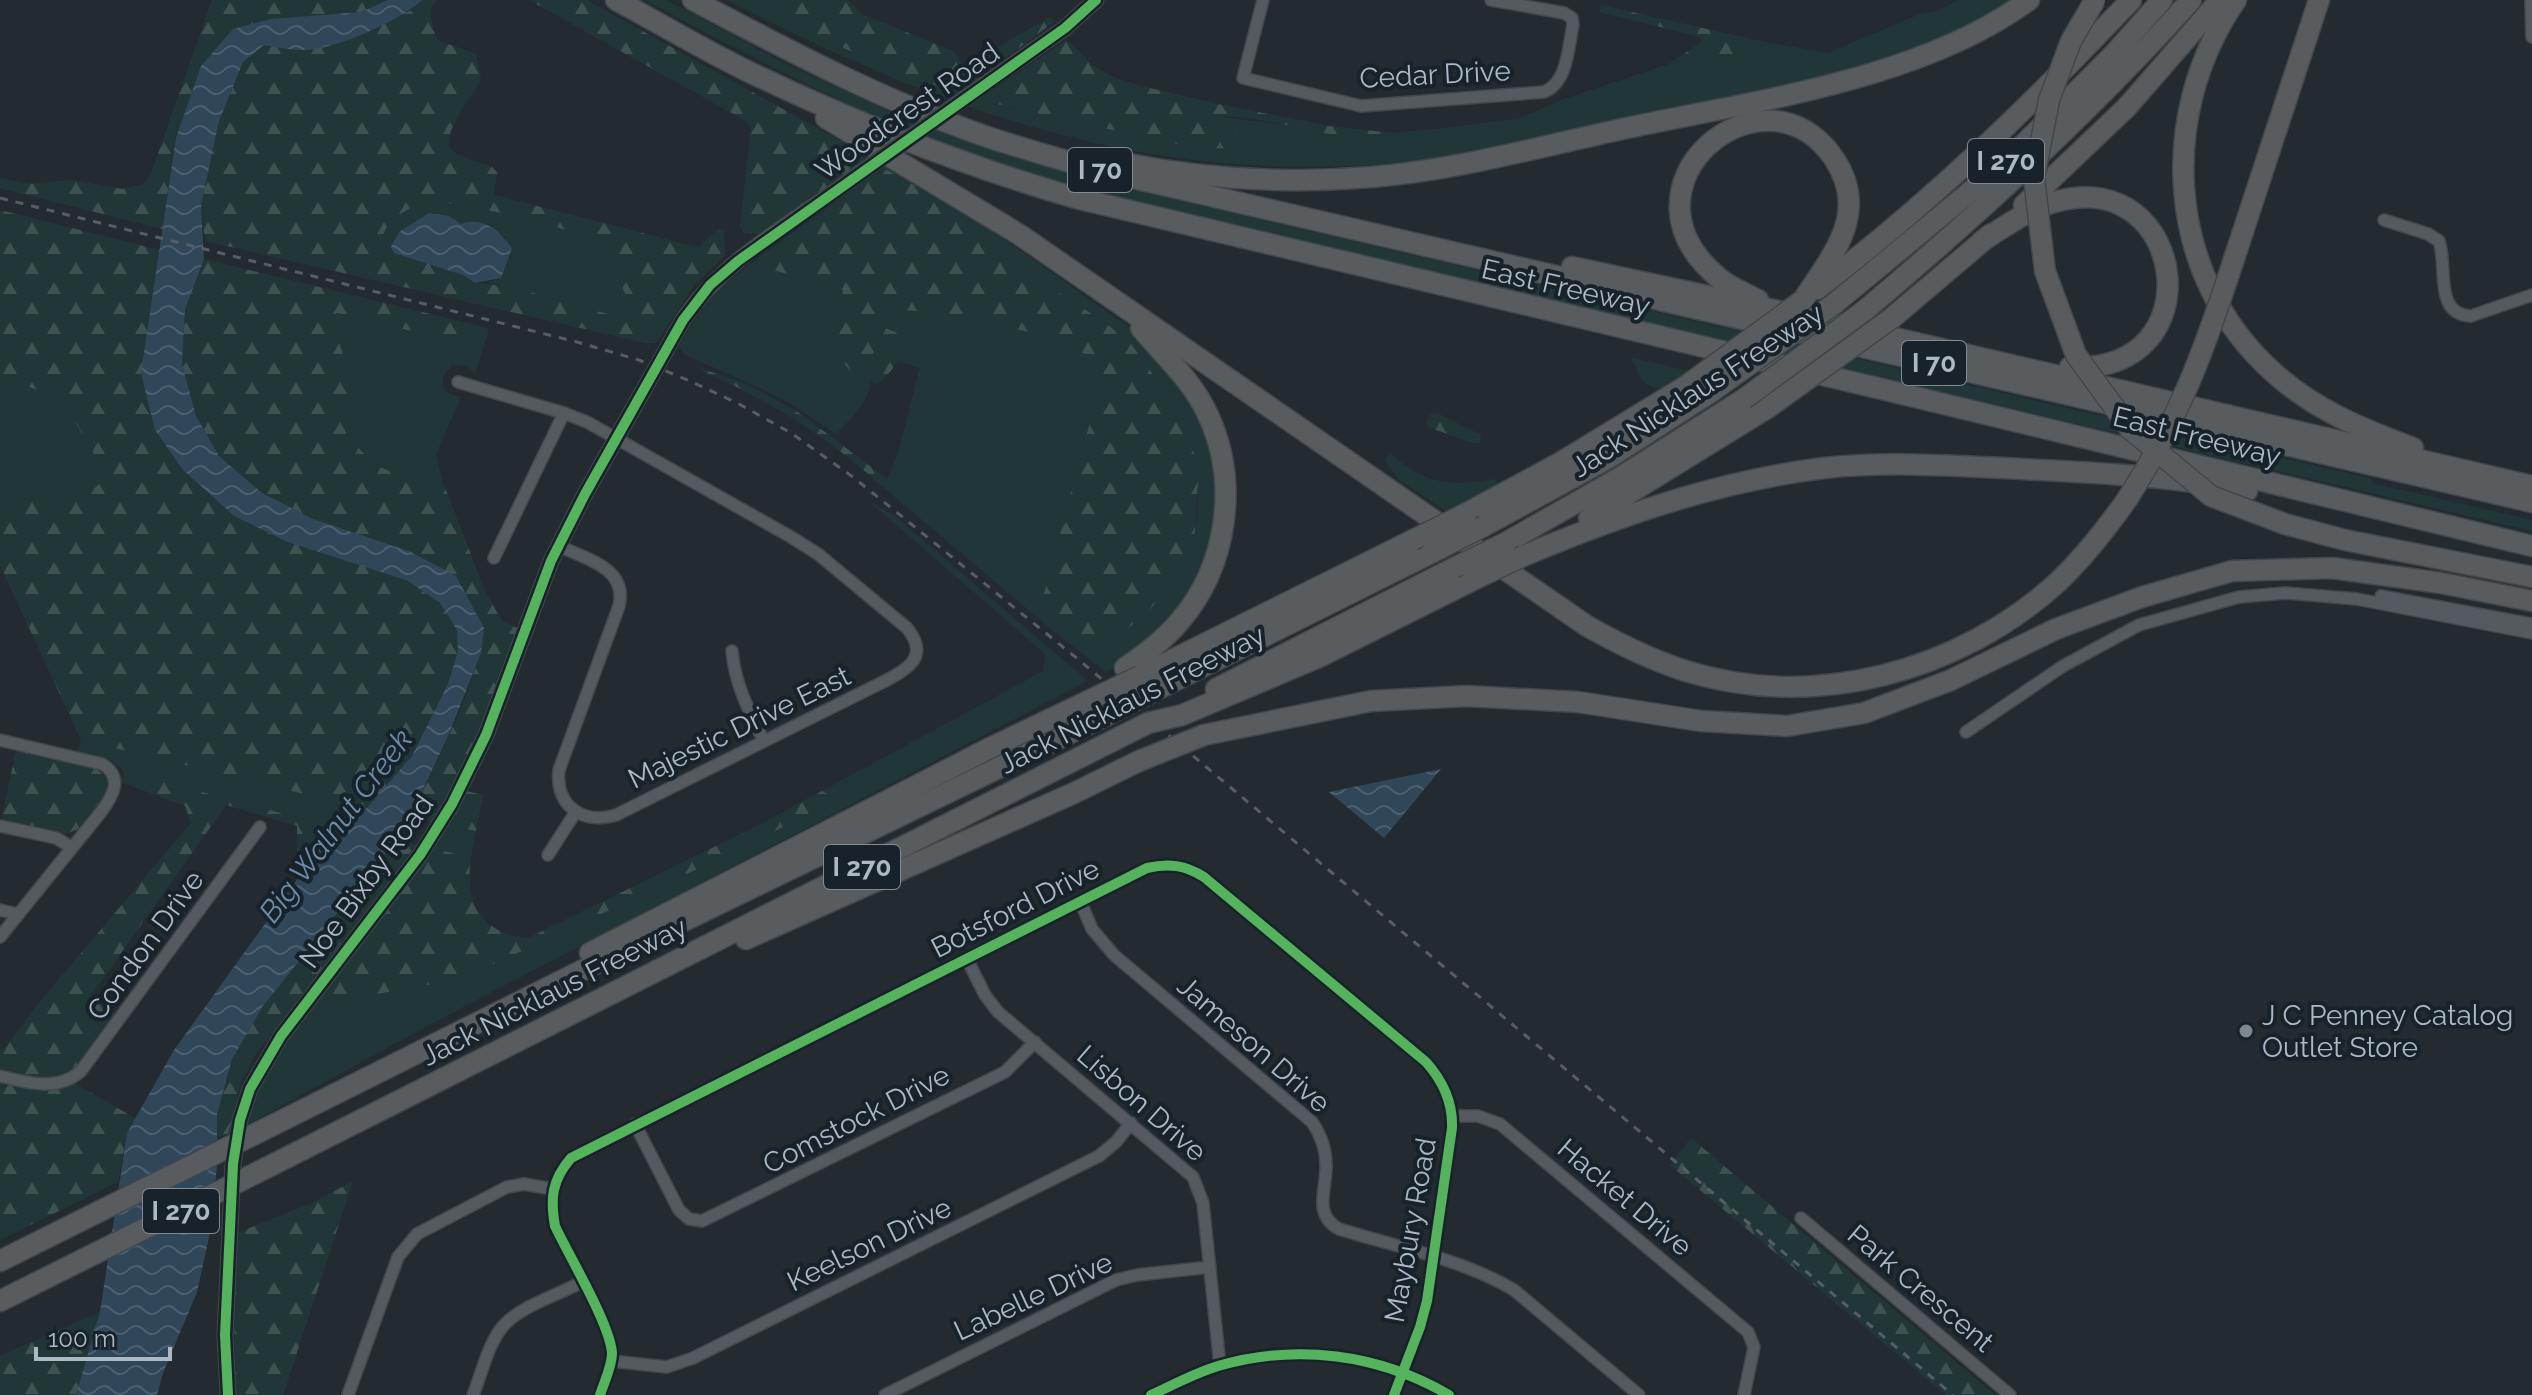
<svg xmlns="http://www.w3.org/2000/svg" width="2532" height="1395" font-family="Raleway,sans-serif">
<defs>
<pattern id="forest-firs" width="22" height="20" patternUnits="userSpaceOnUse" patternTransform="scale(2)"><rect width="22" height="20" fill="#213737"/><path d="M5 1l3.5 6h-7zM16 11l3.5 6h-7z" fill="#3f5252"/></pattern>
<pattern id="water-waves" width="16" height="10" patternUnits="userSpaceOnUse" patternTransform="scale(2)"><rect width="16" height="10" fill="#30475a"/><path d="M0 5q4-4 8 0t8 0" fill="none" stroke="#4b5f70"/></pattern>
</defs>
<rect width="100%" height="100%" fill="#242b30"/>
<g fill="#213737">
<path d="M644 0H667L784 63 907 119 1019 159 1124 188 2372 479V483L2532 520V531L1075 187C989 162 904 132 823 92 763 63 704 31 644 0Z"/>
<path d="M727 0H758L759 3 947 90 1000 106 1046 114 1198 149 1233 129 1203 125 1201 121 1212 116 1371 135 1454 127 1520 118 1564 99 1669 64 1720 54 1747 58 1764 52 1760 41 1828 53 1920 14 1940 10 1958 0H2023L2000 15 1868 68 1455 156C1183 195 967 124 727 0Z"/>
<path d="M886 166 943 196 1126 325 1150 345 1185 386 1217 462 1215 538 1185 604 1128 658 1106 672 1052 630 882 486C900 464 911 397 920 368L896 361 906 344 872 323 873 317 883 309 933 312 966 317 1033 333 1100 360 1104 368 1101 381 1105 647 1147 613 1187 564 1198 512V483L1192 442 1181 413 1131 344 1108 325 1020 266 888 170H880Z"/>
<path d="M428 201C461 204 579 225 599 247 611 259 625 292 631 308L627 315 622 318 508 286 487 283 501 278 506 238C492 228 479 216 461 224L449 216 391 247 394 253 383 247C378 221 409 208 428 201Z"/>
<path d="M762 255 765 266 773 270 844 290C838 322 823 344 851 371L874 351 880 352 881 357 870 372C874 399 852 417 836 434L783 399 684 354 679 347C698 307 727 281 762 255Z"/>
<path d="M337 313 453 341 477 336 484 327 489 329 475 375C468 365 463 364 451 366L443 376V387L449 394 461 397 436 454 442 480 407 479 378 466 347 438 342 416 352 379 331 320Z"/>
<path d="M1634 358 1688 371 1659 389C1636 382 1643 377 1631 359Z"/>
<polygon points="0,377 61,398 93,452 102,482 83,498 15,500 0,532"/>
<path d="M1391 454C1423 484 1452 487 1494 479L1499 484 1446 511 1398 479 1385 459Z"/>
<path d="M870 502 895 516 1088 681 446 1016 246 1125C258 1075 294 1031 325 991L331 1002 462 979 736 851 828 804 831 796 822 791 1043 671 1045 654Z"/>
<polygon points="81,740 366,809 344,830 124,771 112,761 77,753"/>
<polygon points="449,825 476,831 471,858 433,848"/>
</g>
<g fill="url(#forest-firs)" fill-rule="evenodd">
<polygon points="212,0 388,0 361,12 271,19 233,30 201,66 176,138 162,229 0,188 0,178 27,184 72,180 123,189 143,184 150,176"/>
<path d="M422 0H437C425 10 434 27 437 40L476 54 481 81C473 93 440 136 451 149 459 158 481 163 492 167L497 172 494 195 693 246H699L719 229 724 230 725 256 695 284 656 343H645L205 241 201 205 219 121 243 62 264 45 304 50 410 11ZM428 201C461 204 579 225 599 247 611 260 625 292 631 308L627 315 622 318 508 286 475 283 463 275 383 247C378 221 409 208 428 201Z"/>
<polygon points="529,0 587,0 869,157 759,234 743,233 740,227 751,128 746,121"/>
<polygon points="758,0 848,0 862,14 953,51 961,62 969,64 1050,17 1055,21 958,94 865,58 776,16 759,3"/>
<polygon points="1601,5 1760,41 1764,52 1747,58 1720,54 1669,64 1702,42 1700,37 1600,12"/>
<path d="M1065 41 1071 43 1091 64 1111 76 1137 85 1218 104 1329 126 1394 133C1373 135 1351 137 1331 134 1296 130 1233 107 1201 121L1203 125 1234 129 1236 134 1229 148 1198 149 978 100Z"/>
<path d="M880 170H887L919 188 1020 266 1108 325 1131 344 1181 413 1192 442 1198 483 1194 542 1187 564 1147 613 1105 647 1091 649 1043 611 1041 605 1101 381 1104 368 1100 360 1033 333 966 317 933 312 883 309 873 317 872 323 903 335 907 339C904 354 890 376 877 384L871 382 870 372 881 357 879 351 874 352 856 371H851C822 343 839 323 843 290L773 270C766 267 762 264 762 255Z"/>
<polygon points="0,210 160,250 157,277 183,470 234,516 285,541 408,581 440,603 457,630 458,651 448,684 412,756 366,809 81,740 0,565 0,532 15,500 82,498 102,482 93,452 61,398 0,377"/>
<path d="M204 259 484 327 478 336 453 341 337 313 331 320 352 379 342 416 347 438 378 466 407 479 442 480 485 591 502 621 519 629 465 764 432 822 410 817C436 761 477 689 484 628L313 519 262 493 219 456 196 416 182 364 185 309Z"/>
<path d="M700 368 749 385 801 414 887 479 882 486C826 436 772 401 703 372Z"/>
<polygon points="1437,413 1481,435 1480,443 1473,443 1428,427 1426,421 1431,414"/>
<polygon points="16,750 96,768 107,779 107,792 78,829 64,835 1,822"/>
<polygon points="124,771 344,830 306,867 297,862 297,826 226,805 90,997 117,1014 74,1083 135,1118 127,1133 118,1182 0,1240 0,1050 4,1049 38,1004 191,823 185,806 121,782"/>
<polygon points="466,791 483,795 476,831 449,825"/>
<path d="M822 791 831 796 828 804 736 851 462 979 331 1002 325 991 433 848 471 858C464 902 481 934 528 938L763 823Z"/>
<polygon points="396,840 416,845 254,1057 242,1080 228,1134 217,1138 217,1114 232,1059 263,1006"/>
<polygon points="1691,1138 1995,1395 1946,1395 1670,1165"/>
<polygon points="353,1181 283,1395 236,1395 232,1235 312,1203"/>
<polygon points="100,1312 76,1395 0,1395 0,1356"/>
</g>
<g fill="url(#water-waves)">
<path d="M388 0H422C400 21 332 51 302 50 289 50 276 47 264 45L243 62 219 121 201 205 204 259 185 309 182 364 196 416 219 456 262 493 313 519 411 552 456 576 484 628 481 653 449 734 410 817 396 840 263 1006 232 1059 217 1114V1165L211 1228 197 1292 163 1373 157 1395H76L100 1312 127 1133 174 1050 306 867 366 809 412 756 448 684 458 651 457 630 440 603 408 581 285 541 234 516 183 470 155 430 141 373 176 138 201 66 233 29 271 19 361 12Z"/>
<path d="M429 213 449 216 461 224C481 215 501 232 512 248L501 278 475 283 463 275 394 253 391 247 399 232Z"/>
<polygon points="1441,769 1384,838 1329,792"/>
</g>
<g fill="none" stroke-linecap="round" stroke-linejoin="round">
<defs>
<g id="minor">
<path d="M1263 0 1243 78 1361 106 1544 92C1568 82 1568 48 1573 25L1572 18 1564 13 1491 0"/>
<polyline points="2531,0 2532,37"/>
<path d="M2384 220 2428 234 2439 241C2448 265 2433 315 2471 316L2532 295"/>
<path d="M458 382 564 413 587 422 791 537 818 554 907 628C929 655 910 668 887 680L616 815C583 825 555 806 559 770L619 606C628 568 586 559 559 546"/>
<polyline points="494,558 564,413"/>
<polyline points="2381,596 2532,624"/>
<path d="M732 651C735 685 749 711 764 741"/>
<polyline points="1966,732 2063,666 2139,625 2239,597 2285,593 2357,599 2532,633"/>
<path d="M0 740 102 764C124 777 113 796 101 812L0 937"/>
<polyline points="0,826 56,838 71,847"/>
<polyline points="548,855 575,813"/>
<path d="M1081 903 1092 929 1114 955 1312 1122C1321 1135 1326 1149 1326 1165 1327 1189 1312 1214 1339 1229 1397 1247 1462 1259 1514 1290L1639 1395"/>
<polyline points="0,910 17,914"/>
<polyline points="967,959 985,995 998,1012 1193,1177 1203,1203 1220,1366"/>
<path d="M0 1076C29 1083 57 1092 81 1071L260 827"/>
<polyline points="1452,1116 1478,1116 1500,1124 1748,1332 1754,1347 1744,1395"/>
<polyline points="635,1124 679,1210 689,1219 702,1221 1005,1072 1035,1042"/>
<polyline points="1801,1218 2010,1395"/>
<polyline points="611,1361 667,1367 693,1358 1099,1156 1116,1142 1131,1123"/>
<polyline points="348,1395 398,1257 417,1234 507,1187 524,1184 552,1189"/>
<path d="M473 1395C482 1373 488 1343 504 1325 523 1305 558 1295 582 1282"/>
<path d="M600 1395C604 1382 612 1367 612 1353 610 1324 569 1256 555 1226 550 1198 552 1180 571 1158L1147 868C1169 863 1185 865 1204 877L1426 1062C1443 1081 1453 1102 1452 1128L1427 1301 1420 1327 1394 1395"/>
<polyline points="885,1395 1116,1280 1137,1275 1210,1267"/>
<path d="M1151 1395C1173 1385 1195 1373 1218 1366 1296 1343 1379 1354 1449 1395"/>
</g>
<g id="tertiary">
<polyline points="995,77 1065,28 1096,0"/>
<path d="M228 1395 225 1335 233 1164 240 1120 250 1089 281 1036 420 855 452 804 486 735 551 561 585 494 683 320C722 261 789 225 845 184"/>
</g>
<g id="motorway">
<path d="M616 0C665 26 712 55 762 78 863 126 969 167 1076 198L1886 390 2532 546"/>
<path d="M693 0C787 50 882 100 982 135 1019 148 1057 158 1094 169L2532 502"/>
<path d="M2236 0C2156 116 2166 277 2274 373 2315 410 2362 429 2413 448"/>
<path d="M826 118 1020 235 1587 626C1619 644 1651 660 1686 671 1815 711 1959 672 2058 582 2084 557 2107 528 2128 498"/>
<path d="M1118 162C1201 179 1288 184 1372 177 1456 170 1539 147 1622 129 1752 101 1921 80 2029 0"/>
<polyline points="2024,205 2127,107 2220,0"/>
<path d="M1982 241C2006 226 2030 208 2058 201 2187 167 2216 375 2070 367"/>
<polyline points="2233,262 2319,0"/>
<polyline points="1572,267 1783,312 2532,486"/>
<path d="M1817 289C1931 203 2033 103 2131 0"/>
<path d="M1758 300C1745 293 1731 288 1720 279 1606 186 1763 57 1833 157 1871 212 1833 254 1803 300"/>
<polyline points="1834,304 2005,163 2115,53 2162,0"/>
<path d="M1864 311C1979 214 2090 112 2191 0"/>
<polyline points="1892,318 1991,234"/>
<polyline points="1467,513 1558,464 1686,386"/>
<polyline points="1589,518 1769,407"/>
<polyline points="2285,524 2345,540 2532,577"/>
<polyline points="1484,526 1605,460 1711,392"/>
<polyline points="1507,542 1621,477 1744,399"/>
<path d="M1523 556C1621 515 1719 481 1824 468 1896 460 1971 467 2042 470 2112 474 2179 477 2247 491"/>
<path d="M1125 668C1145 654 1164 640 1180 621 1228 565 1239 481 1208 415 1192 380 1165 357 1141 328"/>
<polyline points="1140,676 1413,540"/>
<polyline points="1216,689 1454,568"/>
<polyline points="1156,690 1431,553"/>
<polyline points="1182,715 1319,657 1471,581"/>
<polyline points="1204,735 1371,701 1467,696 1578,702 1701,721 1787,726 1864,713 1951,680 2056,629 2142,597 2232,571 2332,568 2441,583 2532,601"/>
<polyline points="746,939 1074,793 1139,761"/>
<polyline points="590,953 992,747 1086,702"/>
<polyline points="263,1130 587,968 1103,717"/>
<polyline points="266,1168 1148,723"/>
<polyline points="0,1261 100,1211"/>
<polyline points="0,1301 96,1253"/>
</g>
</defs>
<use href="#minor" stroke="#42474b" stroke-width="14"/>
<use href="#tertiary" stroke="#42474b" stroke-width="17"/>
<use href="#motorway" stroke="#40474d" stroke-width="23"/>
<use href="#minor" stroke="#545a60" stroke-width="11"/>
<use href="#tertiary" stroke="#545a60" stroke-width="14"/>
<use href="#motorway" stroke="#595c5f" stroke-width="20"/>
<polyline stroke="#575d62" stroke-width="3" stroke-dasharray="8 8" stroke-linecap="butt" points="0,198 577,342 639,360 690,381 739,404 791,433 853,477 1079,660 1953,1395"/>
<defs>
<polyline id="tertiary-bridge" points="845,184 995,77"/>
<g id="motorway-bridge">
<polyline points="2095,0 2071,41 2049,100 2034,178 2045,271 2076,355 2130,429 2211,496 2285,524"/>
<polyline points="1686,386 1803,300"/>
<polyline points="1711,392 1834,304"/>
<polyline points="1744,399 1864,311"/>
<polyline points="1769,407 1892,318"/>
<path d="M2128 498C2179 419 2204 351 2233 262"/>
<polyline points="1413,540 1467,513"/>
<polyline points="1431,553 1484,526"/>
<polyline points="1454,568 1507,542"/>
<polyline points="1471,581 1523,556"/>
<polyline points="1086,702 1140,676"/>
<polyline points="1103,717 1156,690"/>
<polyline points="1148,723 1182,715"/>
<polyline points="1139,761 1204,735"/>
<polyline points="100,1211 263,1130"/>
<polyline points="96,1253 266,1168"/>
</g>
</defs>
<use href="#tertiary-bridge" stroke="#42474b" stroke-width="17" stroke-linecap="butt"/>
<use href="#motorway-bridge" stroke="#40474d" stroke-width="23" stroke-linecap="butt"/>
<use href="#tertiary-bridge" stroke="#545a60" stroke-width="14"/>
<use href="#motorway-bridge" stroke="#595c5f" stroke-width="20"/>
<defs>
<g id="cycleway">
<polyline points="228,1395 225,1335 233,1164 240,1120 250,1089 281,1036 420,855 452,804 486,735 551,561 585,494 683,320 710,285 738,261 1065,28 1096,0"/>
<path d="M600 1395C604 1382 612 1367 612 1353 610 1324 569 1256 555 1226 550 1198 552 1180 571 1158L1147 868C1169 863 1185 865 1204 877L1426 1062C1443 1081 1453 1102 1452 1128L1427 1301 1420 1327 1394 1395"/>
<path d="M1151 1395C1173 1385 1195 1373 1218 1366 1296 1343 1379 1354 1449 1395"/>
</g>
</defs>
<use href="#cycleway" stroke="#18222b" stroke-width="15"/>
<use href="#cycleway" stroke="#56b35d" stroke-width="10"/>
</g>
<circle fill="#7c8790" stroke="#18222b" stroke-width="3" cx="2246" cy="1031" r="8"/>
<g text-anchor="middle" stroke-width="8" stroke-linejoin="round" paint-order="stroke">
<g fill="#18222b" stroke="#808b96" stroke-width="2">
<rect x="1968" y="139" width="76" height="44" rx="6"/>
<rect x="1068" y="148" width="64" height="44" rx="6"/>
<rect x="1902" y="341" width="64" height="44" rx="6"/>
<rect x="824" y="845" width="76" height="44" rx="6"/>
<rect x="143" y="1189" width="76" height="44" rx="6"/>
</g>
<g font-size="26" font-weight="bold" fill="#acb8c4">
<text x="2006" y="170">I 270</text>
<text x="1100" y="179">I 70</text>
<text x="1934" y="372">I 70</text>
<text x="862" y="876">I 270</text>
<text x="181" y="1220">I 270</text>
</g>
<g font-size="28" fill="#acb8c4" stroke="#18222b">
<text transform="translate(1435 74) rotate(-3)" y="10">Cedar Drive</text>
<text transform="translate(907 111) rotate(-35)" y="10">Woodcrest Road</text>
<text transform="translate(1566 287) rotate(13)" y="10">East Freeway</text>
<text transform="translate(1697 390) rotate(-33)" y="10">Jack Nicklaus Freeway</text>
<text transform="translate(2197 436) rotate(14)" y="10">East Freeway</text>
<text transform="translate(1132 699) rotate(-27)" y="10">Jack Nicklaus Freeway</text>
<text transform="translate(739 727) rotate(-26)" y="10">Majestic Drive East</text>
<text transform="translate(366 881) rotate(-54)" y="10">Noe Bixby Road</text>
<text transform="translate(1015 908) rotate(-27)" y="10">Botsford Drive</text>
<text transform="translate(145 945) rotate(-54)" y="10">Condon Drive</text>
<text transform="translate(554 991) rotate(-27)" y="10">Jack Nicklaus Freeway</text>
<text transform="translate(1254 1044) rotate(41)" y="10">Jameson Drive</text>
<text transform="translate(1142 1103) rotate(41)" y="10">Lisbon Drive</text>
<text transform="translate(856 1119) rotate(-27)" y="10">Comstock Drive</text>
<text transform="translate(1625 1197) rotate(40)" y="10">Hacket Drive</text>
<text transform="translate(1410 1230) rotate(-80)" y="10">Maybury Road</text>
<text transform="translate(869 1244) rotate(-26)" y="10">Keelson Drive</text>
<text transform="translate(1921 1288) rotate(40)" y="10">Park Crescent</text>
<text transform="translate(1033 1296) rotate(-25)" y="10">Labelle Drive</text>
</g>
<g font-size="28" fill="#acb8c4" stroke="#18222b" text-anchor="start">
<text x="2262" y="1025">J C Penney Catalog<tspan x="2262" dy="32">Outlet Store</tspan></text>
</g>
<g font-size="30" font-style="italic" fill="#6b8daa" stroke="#18222b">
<text transform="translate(336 826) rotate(-53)" y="10">Big Walnut Creek</text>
</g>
</g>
<path d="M36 1347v12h134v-12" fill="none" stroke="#acb8c4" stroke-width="4"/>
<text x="48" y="1347" font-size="24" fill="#acb8c4" stroke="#18222b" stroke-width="6" paint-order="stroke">100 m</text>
</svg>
